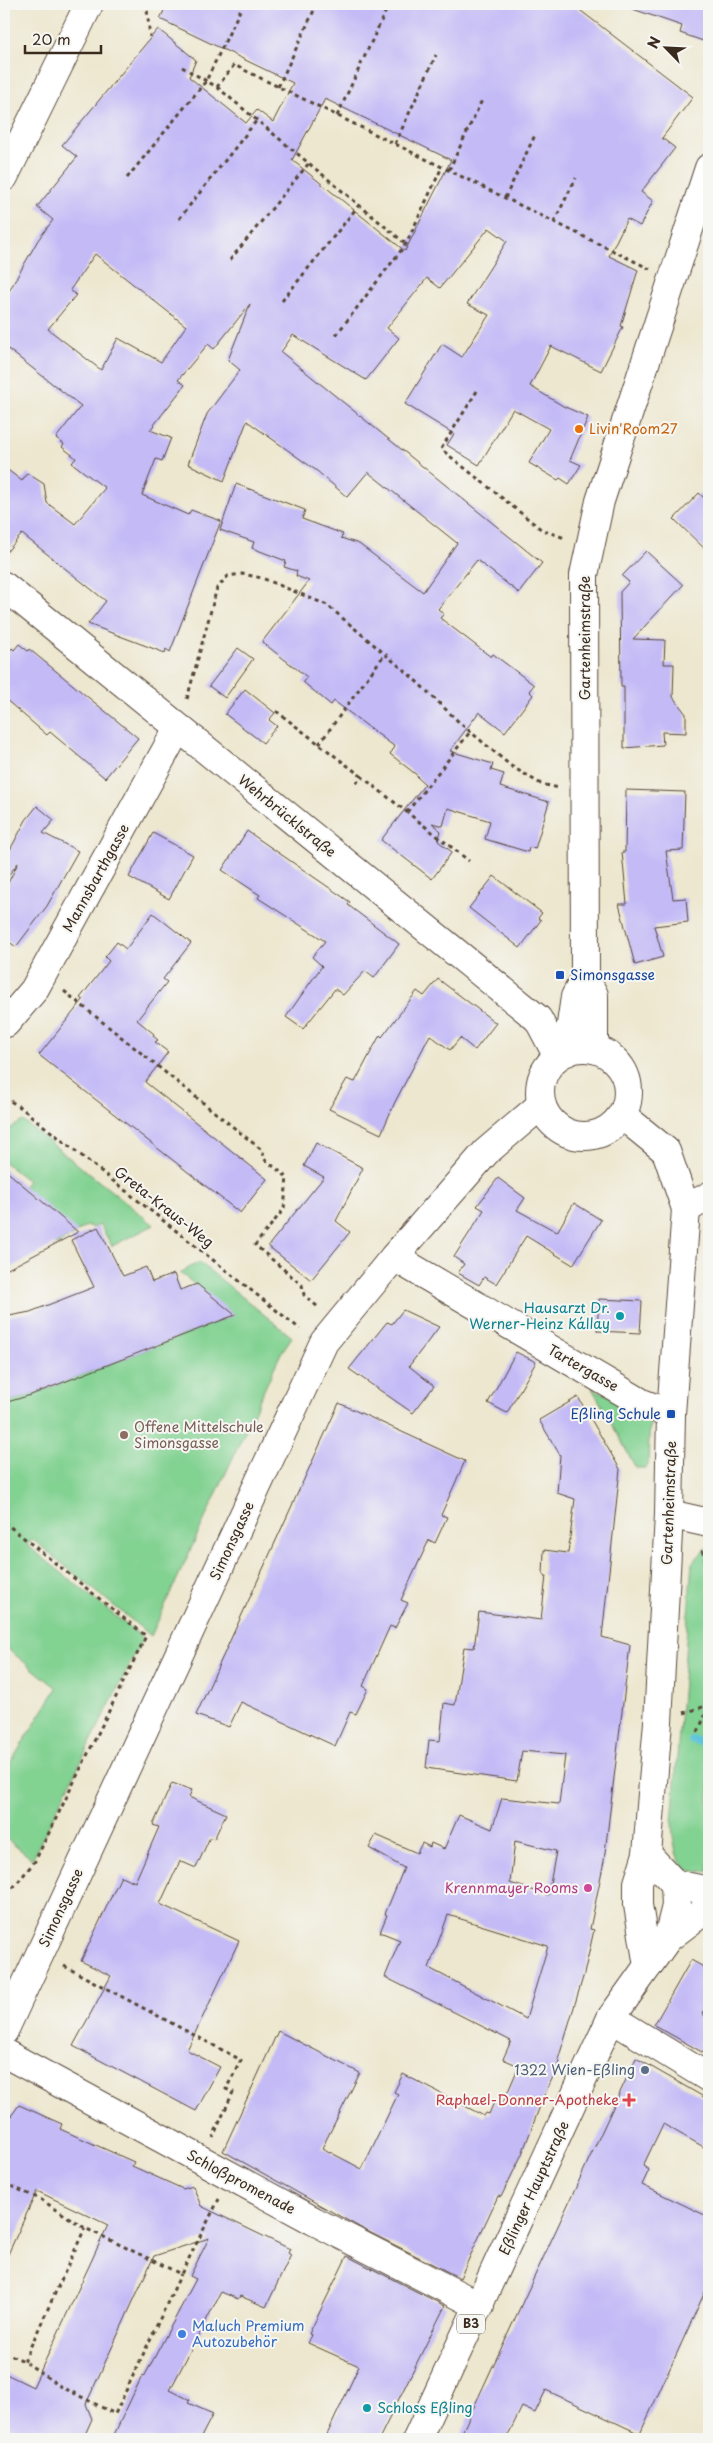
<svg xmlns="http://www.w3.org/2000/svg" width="713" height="2443" font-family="'Playpen Sans',sans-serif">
<rect width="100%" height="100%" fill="#f6f6f2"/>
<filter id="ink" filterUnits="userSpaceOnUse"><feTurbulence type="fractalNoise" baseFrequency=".02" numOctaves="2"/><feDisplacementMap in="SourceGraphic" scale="10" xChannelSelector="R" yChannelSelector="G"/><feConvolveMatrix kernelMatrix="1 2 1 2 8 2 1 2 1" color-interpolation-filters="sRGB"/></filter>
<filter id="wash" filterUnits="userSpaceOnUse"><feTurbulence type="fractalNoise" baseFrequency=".0096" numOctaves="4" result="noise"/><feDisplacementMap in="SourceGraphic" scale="20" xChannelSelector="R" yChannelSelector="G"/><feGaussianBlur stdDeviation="1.12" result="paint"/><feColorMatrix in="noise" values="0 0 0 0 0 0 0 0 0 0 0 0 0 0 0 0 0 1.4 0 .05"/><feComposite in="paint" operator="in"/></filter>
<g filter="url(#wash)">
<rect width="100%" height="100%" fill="#ede7cf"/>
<g fill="#82d292" stroke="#5e7e58">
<polygon points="23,1121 154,1225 112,1246 100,1225 92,1228 88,1225 57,1245 48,1238 23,1187 28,1181 4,1162 4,1132"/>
<polygon points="199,1262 292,1337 281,1353 151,1636 32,1539 27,1545 143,1638 32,1859 4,1837 4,1773 57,1688 4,1646 4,1403 31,1395 235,1315 180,1273"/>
<polygon points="592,1388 650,1414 648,1464 645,1468 636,1468"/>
<path d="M709 1545V1870C675 1879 674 1847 672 1823L692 1563Z"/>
</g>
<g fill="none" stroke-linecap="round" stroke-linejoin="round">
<polyline stroke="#5fc5db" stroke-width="8" points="692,1740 709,1743"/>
</g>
<g id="blocks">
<g fill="#c3baf6" fill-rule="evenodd">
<path d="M167 4H572L693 97 662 138 675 148 641 192 653 201 640 226 627 219 609 256 638 270 621 326 623 327 601 371 551 346 530 386 563 406 588 417 570 460 581 465 569 484 560 478 558 480 529 463 549 429 513 409 479 465 447 445 454 434 405 404 442 344 462 357 489 315 467 304 507 241 489 228 440 288 427 278 387 328 399 338 366 380 293 335 281 352 542 563 519 593 477 560 438 609 444 614 440 618 491 657 493 654 534 685 529 691 533 695 505 732 479 712 450 751 493 764 491 770 504 774 500 787 549 802 535 849 529 847 528 852 485 839 490 821 448 808 443 826 432 823 441 831 438 841 452 852 432 879 381 840 425 784 417 777 418 776 390 754 395 747 334 701 331 705 303 682 307 677 262 642 309 581 296 576 297 571 284 567 286 561 252 548 254 542 220 530 236 484 305 510 302 519 343 534 341 538 359 544 423 592 457 543 368 472 347 497 317 471 247 421 224 481 188 464 207 414 240 370 228 360 250 304 214 349 208 344 178 380 185 385 150 430 171 438 162 461 156 459 142 495 188 515 191 510 221 521 170 652 166 649 165 653 88 624 106 601 22 534 4 555V467L22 481 27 473 44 484 47 503 75 524 105 488 72 463 76 458 62 447 64 444 56 438 81 406 4 346V300L38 240 53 220 37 207 77 157 62 145 158 29 196 60 189 77 246 123 257 110 273 122 293 83 160 19ZM325 99 451 160 405 251 292 160ZM95 254 186 326 161 362 118 338 101 370 48 329 76 295 70 290Z"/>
<polygon points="628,4 709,4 709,43 680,33 682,26 627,7"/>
<polygon points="699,493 709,503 709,553 674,519"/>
<polygon points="646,551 683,585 633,639 665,640 664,664 674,664 673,697 686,714 686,733 662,732 663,745 624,748 624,687 621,687 620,592 629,582 622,576"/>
<polygon points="19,644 28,651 29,649 138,738 105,778 50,732 47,735 4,698 4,659 12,648 14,650"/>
<polygon points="238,648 253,659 225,698 209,686"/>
<polygon points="245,689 275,713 269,720 277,726 263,743 225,714"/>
<polygon points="626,790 685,792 683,850 666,851 673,899 686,898 688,922 654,926 663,957 635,965 619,904 627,904 622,852 625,852"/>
<polygon points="37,806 54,820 43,833 78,851 47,906 16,947 4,938 4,891 18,863 7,877 4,875 4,861 26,820"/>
<polygon points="247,831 350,902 348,905 399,944 374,978 365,971 343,995 335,989 303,1029 286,1017 322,966 312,957 325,941 258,898 260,895 222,870"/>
<polygon points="153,833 193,855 169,899 129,877"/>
<polygon points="494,876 542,913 538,918 541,920 520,948 469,908"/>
<polygon points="153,913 191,943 163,979 167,982 137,1020 154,1034 153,1036 158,1040 155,1042 168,1052 145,1082 267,1179 240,1213 39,1055 83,1000 80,998 109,961 105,957 117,942 126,949"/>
<polygon points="438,979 496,1023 475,1050 460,1038 450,1050 430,1035 395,1102 381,1134 329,1109 347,1079 355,1082 380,1035 382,1037 417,991 424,996"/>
<polygon points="316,1143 363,1168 336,1221 350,1232 311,1280 268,1246 324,1177 304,1166"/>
<polygon points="4,1169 78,1232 4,1271"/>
<polygon points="498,1178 525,1198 517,1210 557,1232 574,1203 601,1220 573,1265 526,1236 496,1284 484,1277 479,1285 458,1273 464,1264 454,1257 484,1210 477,1206"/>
<polygon points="98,1227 123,1276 146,1267 152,1282 174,1274 180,1290 197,1284 235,1315 31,1395 4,1403 4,1317 30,1312 94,1287 71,1240"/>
<polygon points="599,1299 642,1301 640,1333 597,1331"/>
<polygon points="403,1310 439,1327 409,1366 434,1386 413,1413 349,1369 387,1322 392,1324"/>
<polygon points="516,1352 536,1362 507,1413 488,1403"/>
<path d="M578 1397 620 1469 602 1637 630 1645 604 1861 590 1929 594 1930 584 1974 558 2060 560 2062 543 2098 522 2154 501 2197 498 2196 460 2278 361 2228 223 2151 278 2031 360 2073 322 2148 362 2169 398 2094 394 2092 403 2074 484 2116 486 2113 489 2114 495 2100 503 2103 519 2066 503 2059 511 2041 385 1977 400 1940 380 1932 387 1915 385 1914 404 1868 369 1848 376 1835 417 1853 422 1843 430 1847 431 1843 444 1849 459 1815 492 1829 502 1798 559 1804 565 1755 522 1751 517 1781 426 1768 429 1740 440 1741 444 1703 455 1705 464 1647 474 1648 479 1612 541 1620 546 1576 543 1575 544 1550 568 1553 575 1499 557 1493 560 1455 539 1420ZM515 1841 556 1851 548 1895 510 1883ZM448 1915 548 1946 526 2019 429 1968Z"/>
<polygon points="339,1403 465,1461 441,1515 447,1517 435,1543 429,1540 401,1600 408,1603 395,1628 390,1626 363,1686 368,1689 356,1714 350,1712 335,1746 241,1702 229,1727 196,1715"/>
<polygon points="172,1783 192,1790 189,1797 226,1814 214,1839 210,1837 196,1868 180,1861 160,1904 239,1941 187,2050 220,2067 196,2111 73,2046 111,1976 81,1961 121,1876 135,1882 159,1827 153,1825"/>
<polygon points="691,1960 709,1970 709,2001 702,2014 709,2018 709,2056 654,2025"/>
<polygon points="636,2058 709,2100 709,2150 663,2124 643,2166 649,2170 642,2185 709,2217 709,2283 640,2434 546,2390 535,2413 522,2407 506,2439 459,2439"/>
<polygon points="19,2105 62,2124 60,2129 134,2162 132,2166 183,2189 193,2186 201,2206 290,2249 288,2253 291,2255 266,2307 240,2296 238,2299 221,2292 170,2390 190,2400 188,2403 213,2414 200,2439 112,2439 142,2376 144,2377 196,2279 190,2276 209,2238 154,2256 86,2404 92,2419 83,2439 4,2439 4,2373 33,2387 108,2225 37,2191 4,2263 4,2126"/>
<polygon points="347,2256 445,2306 379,2439 325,2439 359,2366 308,2343 312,2335 309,2334"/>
</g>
</g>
</g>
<g filter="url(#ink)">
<use href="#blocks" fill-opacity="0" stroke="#564639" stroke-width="1"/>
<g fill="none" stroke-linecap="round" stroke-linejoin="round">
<defs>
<g id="minor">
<polyline points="4,177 89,4"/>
<polyline points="4,586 538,1019 557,1055"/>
<polyline points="585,978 594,995 594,1049"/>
<polyline points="6,1023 34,990 178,728"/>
<circle cx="584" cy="1092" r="44"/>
<polyline points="567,1052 575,997 585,978 584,575 600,501 709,168"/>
<polyline points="623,1116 666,1151 686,1209 671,1414 669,1514 658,1722 647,1854 638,1883 638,1905 648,1966"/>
<polyline points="686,1209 709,1196"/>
<polyline points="394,1257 642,1403 671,1414"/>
<polyline points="669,1514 709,1523"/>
<polyline points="647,1854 675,1884 676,1906 668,1938"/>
<polyline points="675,1884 709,1891"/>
<polyline points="611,2018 709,2078"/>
<polyline points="4,2031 324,1342 394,1257 486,1152 541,1105"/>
<polyline points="4,2053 314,2221 480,2306"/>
</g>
<polyline id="major" points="417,2439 611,2018 668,1938 709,1907"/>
</defs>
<use href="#minor" stroke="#564639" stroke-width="30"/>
<use href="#major" stroke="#564639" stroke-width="30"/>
<g stroke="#564639" stroke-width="3" stroke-dasharray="4 4" stroke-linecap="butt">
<polyline points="143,4 147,9 150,37"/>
<polyline points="182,67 217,87 234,65 650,269"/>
<polyline points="217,87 406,244"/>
<polyline points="278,87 317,4"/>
<polyline points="337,116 389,4"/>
<polyline points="395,144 436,55"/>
<polyline points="449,170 483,98"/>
<polyline points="127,178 206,81 243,4"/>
<polyline points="505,198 536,133"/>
<polyline points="179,219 257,120"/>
<polyline points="554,222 576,178"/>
<polyline points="230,260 309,163"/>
<polyline points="282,301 359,205"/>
<polyline points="336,335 406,244 442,167"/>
<polyline points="477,391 441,449 542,530 565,538"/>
<polyline points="187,699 217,588 228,576 242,574 262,578 327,605 412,677 460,723 511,766 541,784 559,788"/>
<polyline points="276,711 361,776 356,784"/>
<polyline points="319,744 384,655"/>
<polyline points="361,776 469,861"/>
<polyline points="407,812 470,732"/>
<polyline points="64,991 263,1151 264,1159 287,1177 284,1209 255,1245 302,1285 304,1295 318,1307"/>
<polyline points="4,1097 20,1107 300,1329"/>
<polyline points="704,1449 709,1449"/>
<polyline points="4,1522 146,1636 35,1861 4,1899"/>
<polyline points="702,1550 709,1572"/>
<polyline points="684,1713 709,1705"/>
<polyline points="698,1732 709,1706"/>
<polyline points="64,1966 241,2060 226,2089 233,2092 213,2137"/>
<polyline points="4,2183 40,2199 85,2228 181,2274 219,2199"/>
<polyline points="4,2352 24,2361 60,2386 115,2414 181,2274"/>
<polyline points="24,2361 85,2228"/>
</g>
<use href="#minor" stroke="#fff" stroke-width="28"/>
<use href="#major" stroke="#fff" stroke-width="28"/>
</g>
</g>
<circle fill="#e8710a" stroke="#f6f6f2" stroke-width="2" cx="579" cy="429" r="5"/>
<g fill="#1a4fb4" stroke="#f6f6f2" stroke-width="2">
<rect x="555" y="970" width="10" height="10" rx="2.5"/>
<rect x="666" y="1409" width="10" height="10" rx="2.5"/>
</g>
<g fill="#0f9aa8" stroke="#f6f6f2" stroke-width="2">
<circle cx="620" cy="1316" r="5"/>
<circle cx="367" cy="2408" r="5"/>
</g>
<circle fill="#8d6e63" stroke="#f6f6f2" stroke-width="2" cx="124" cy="1435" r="5"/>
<circle fill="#d1479c" stroke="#f6f6f2" stroke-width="2" cx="588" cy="1888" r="5"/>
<circle fill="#5c6f8a" stroke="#f6f6f2" stroke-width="2" cx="645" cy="2070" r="5"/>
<path fill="#e0444e" stroke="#f6f6f2" stroke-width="2" d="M626.5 2092.5h5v5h5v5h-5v5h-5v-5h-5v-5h5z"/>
<circle fill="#3f7fe0" stroke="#f6f6f2" stroke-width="2" cx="182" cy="2334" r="5"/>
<g text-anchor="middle" stroke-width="4" stroke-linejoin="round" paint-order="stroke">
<rect fill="#f6f6f2" stroke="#73675e" stroke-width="1" x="457" y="2314.5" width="28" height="19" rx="4"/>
<g font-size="12" font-weight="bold" fill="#3b2a1e">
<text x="471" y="2328">B3</text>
</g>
<g font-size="14" fill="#c56008" stroke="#f6f6f2" text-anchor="start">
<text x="589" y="434">Livin'Room27</text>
</g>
<g font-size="14" fill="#3b2a1e" stroke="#f6f6f2">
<text transform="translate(585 638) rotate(-90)" y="5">Gartenheimstraße</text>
<text transform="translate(287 816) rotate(39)" y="5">Wehrbrücklstraße</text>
<text transform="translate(96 878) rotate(-61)" y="5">Mannsbarthgasse</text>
<text transform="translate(164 1207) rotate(38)" y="5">Greta-Kraus-Weg</text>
<text transform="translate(583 1368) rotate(30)" y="5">Tartergasse</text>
<text transform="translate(669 1503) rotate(-88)" y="5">Gartenheimstraße</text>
<text transform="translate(232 1541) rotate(-65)" y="5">Simonsgasse</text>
<text transform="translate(61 1908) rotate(-65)" y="5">Simonsgasse</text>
<text transform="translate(241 2182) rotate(28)" y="5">Schloßpromenade</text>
<text transform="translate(534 2188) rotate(-65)" y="5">Eßlinger Hauptstraße</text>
</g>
<g font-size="14" fill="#164399" stroke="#f6f6f2" text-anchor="start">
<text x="570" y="980">Simonsgasse</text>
<text x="661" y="1419" text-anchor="end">Eßling Schule</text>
</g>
<g font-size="14" fill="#0d838f" stroke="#f6f6f2" text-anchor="end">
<text x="610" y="1313">Hausarzt Dr.<tspan x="610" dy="16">Werner-Heinz Kállay</tspan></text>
<text x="377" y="2413" text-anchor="start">Schloss Eßling</text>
</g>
<g font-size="14" fill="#785e54" stroke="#f6f6f2" text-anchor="start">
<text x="134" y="1432">Offene Mittelschule<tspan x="134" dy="16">Simonsgasse</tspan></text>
</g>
<g font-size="14" fill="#b23c85" stroke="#f6f6f2" text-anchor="end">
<text x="578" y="1893">Krennmayer Rooms</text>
</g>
<g font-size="14" fill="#4e5e75" stroke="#f6f6f2" text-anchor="end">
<text x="635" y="2075">1322 Wien-Eßling</text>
</g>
<g font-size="14" fill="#be3a42" stroke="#f6f6f2" text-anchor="end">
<text x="619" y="2105">Raphael-Donner-Apotheke</text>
</g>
<g font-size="14" fill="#366cbe" stroke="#f6f6f2" text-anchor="start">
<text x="192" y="2331">Maluch Premium<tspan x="192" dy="16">Autozubehör</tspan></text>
</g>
</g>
<rect width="713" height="2443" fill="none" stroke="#f6f6f2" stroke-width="20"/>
<g transform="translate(666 48) rotate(294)" stroke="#f6f6f2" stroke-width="4" paint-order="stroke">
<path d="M0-4L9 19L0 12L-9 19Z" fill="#3b2a1e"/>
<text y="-8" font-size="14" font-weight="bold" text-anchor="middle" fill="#3b2a1e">N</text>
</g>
<path d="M25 45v8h76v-8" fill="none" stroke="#3b2a1e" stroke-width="2.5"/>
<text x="32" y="45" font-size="15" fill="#3b2a1e" stroke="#f6f6f2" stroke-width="4" paint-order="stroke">20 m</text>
</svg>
